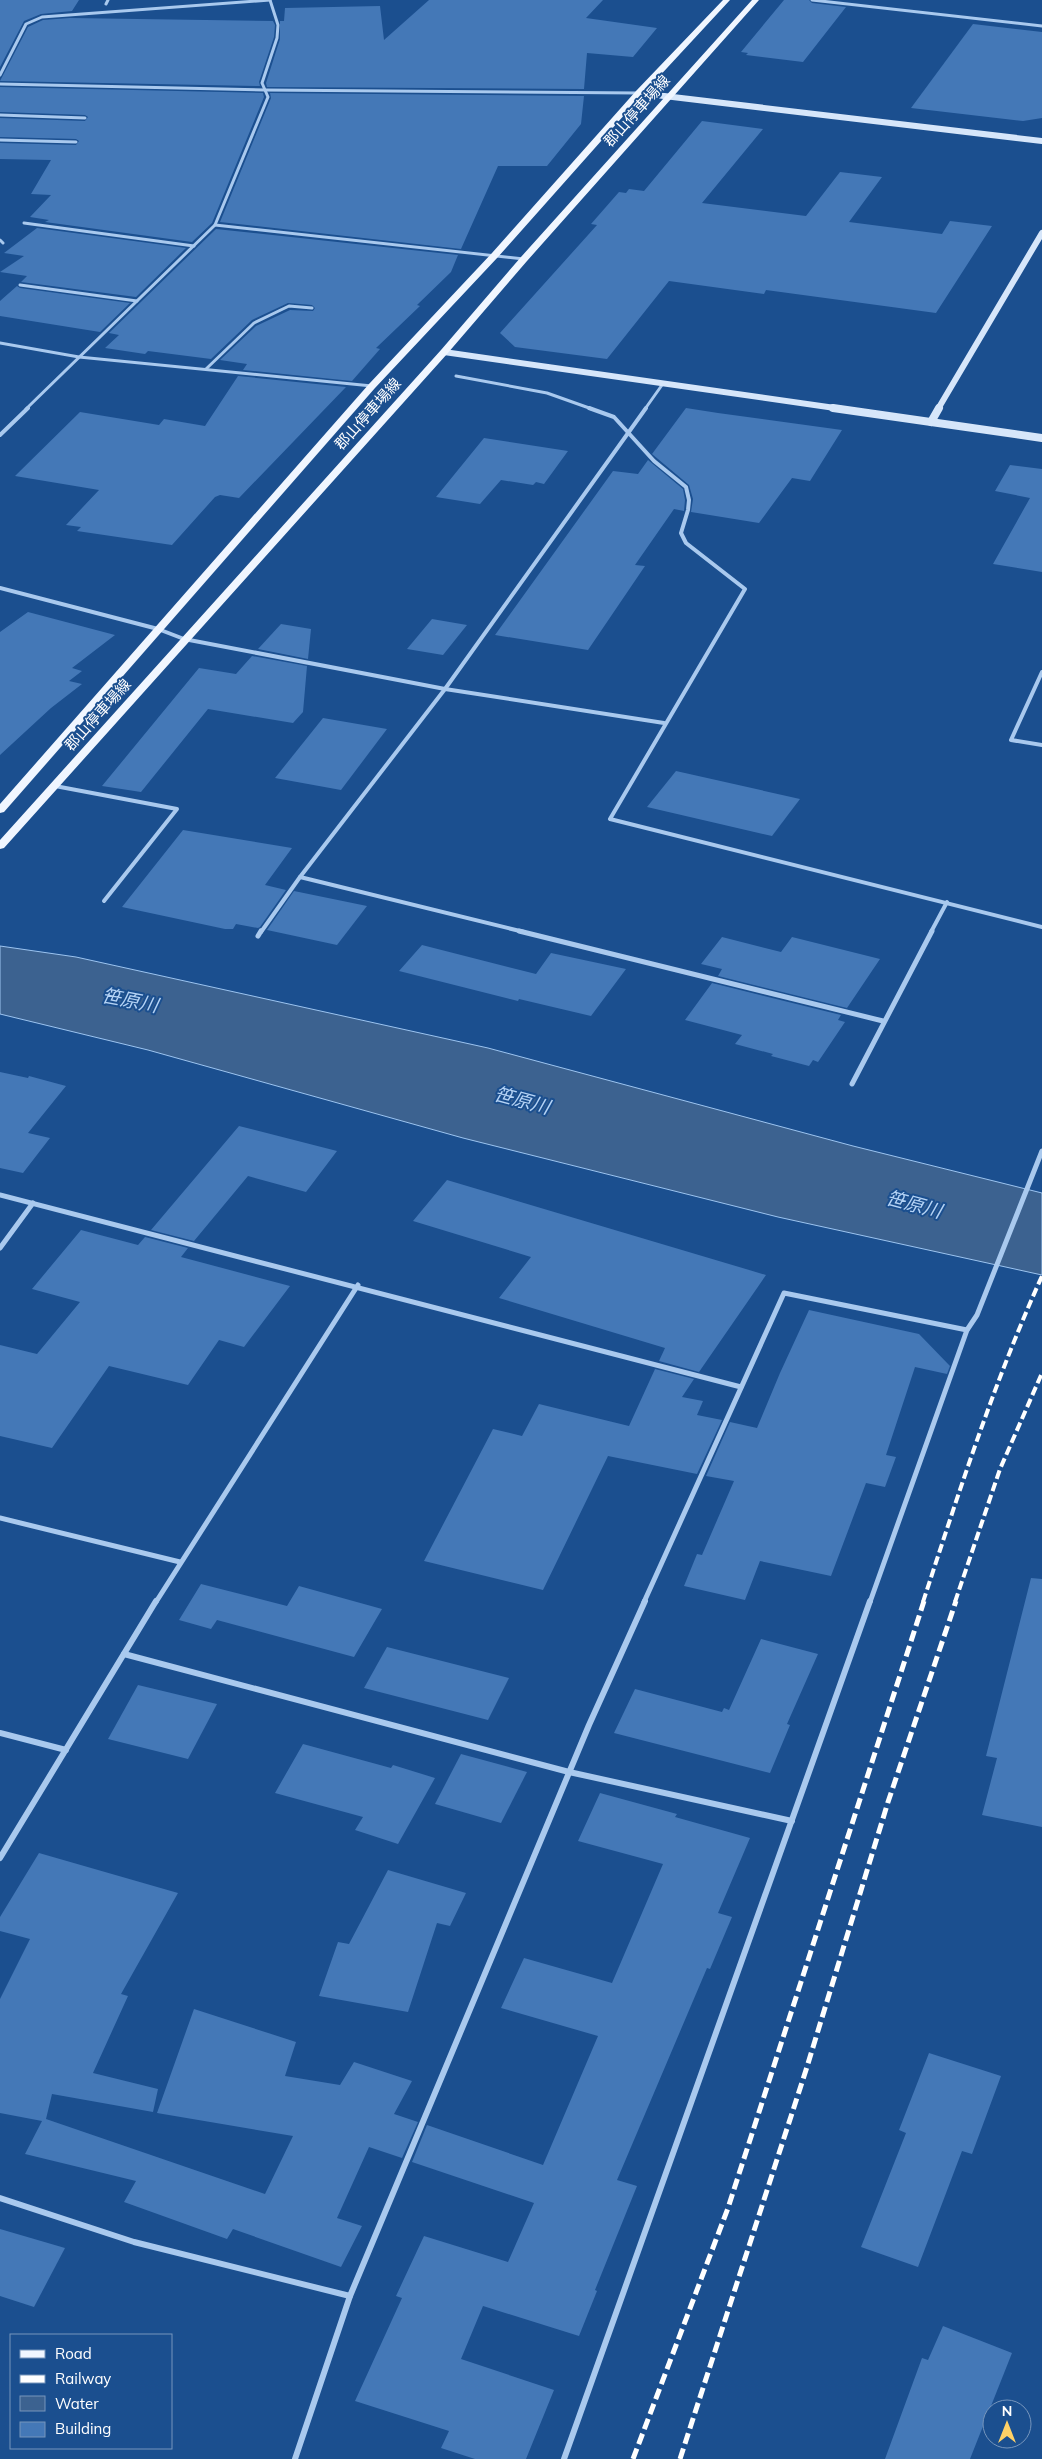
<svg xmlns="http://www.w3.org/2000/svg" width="1042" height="2459" font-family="Mulish,'Noto Sans JP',sans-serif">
<rect width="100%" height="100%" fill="#1b4f8f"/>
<polygon fill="#3c6290" stroke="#9cc4f0" points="0,946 76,957 488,1048 853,1146 1042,1193 1042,1275 778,1217 463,1138 148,1050 0,1014"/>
<g fill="#4478b7">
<polygon points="0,0 79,0 72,11 41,14 24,21 0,67"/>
<polygon points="429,0 603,0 586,18 657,28 633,57 587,53 584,89 267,87 266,83 280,39 280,21 284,21 285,8 380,6 384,40"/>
<polygon points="784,0 809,0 812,3 846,7 803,62 746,55 748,53 741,52"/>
<polygon points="70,18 273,21 275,25 274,37 259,82 260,86 0,81 28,27 43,20"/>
<polygon points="973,24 1042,32 1042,118 1023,121 911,108"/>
<polygon points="0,87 263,93 264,97 212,223 192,242 45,222 49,220 30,217 51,195 31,194 51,160 0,159 0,143 76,145 79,141 76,139 0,137 0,118 85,121 88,117 85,115 0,112"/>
<polygon points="270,93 584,96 581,124 547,166 498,166 461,249 220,222 271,98"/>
<polygon points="702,121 763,129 702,203 806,216 840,172 882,177 849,222 942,234 950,221 992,226 936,313 766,290 764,294 669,281 607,359 515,347 500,333 597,225 591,224 619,192 626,193 629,189 644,191"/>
<polygon points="37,228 186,248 136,297 21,282 27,276 0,272 24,256 4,253"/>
<polygon points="216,229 458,255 451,272 417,305 420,306 376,348 380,349 352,381 243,370 247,364 220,360 256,326 290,310 313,311 315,308 312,305 288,303 252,320 211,359 148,351 145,354 105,348 119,335 109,333"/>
<polygon points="17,286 20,288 130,303 100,332 0,316 0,301"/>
<polygon points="238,376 346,387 239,498 220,495 215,497 172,545 77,531 81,527 66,525 99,490 15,476 80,412 159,425 164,419 205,426"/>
<polygon points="686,408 718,413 842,430 810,481 792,478 759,523 691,512 693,499 689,485 652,454"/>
<polygon points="484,438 568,451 544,484 536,482 533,485 501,480 480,504 436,497"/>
<polygon points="648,460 683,489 685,500 684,511 674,509 635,565 645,566 588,650 495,635 613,471 638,474"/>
<polygon points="1010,465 1042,469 1042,572 993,564 1030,498 995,491"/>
<polygon points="28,612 115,635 72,668 82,671 69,681 82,684 51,708 0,755 0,632"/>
<polygon points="432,619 467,625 443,655 407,649"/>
<polygon points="281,624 311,629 308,659 258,649"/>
<polygon points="252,656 307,666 303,712 293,723 208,709 141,792 102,786 199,668 236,674"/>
<polygon points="323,718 387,729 341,790 275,778"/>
<polygon points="676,771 800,799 772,836 647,807"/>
<polygon points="183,830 292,848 265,885 286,890 260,927 258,928 236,924 233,929 225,929 122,907"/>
<polygon points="294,891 367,906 337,945 267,930"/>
<polygon points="722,937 781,952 792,937 880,959 847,1008 718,976 722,969 701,964"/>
<polygon points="422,945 536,974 551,953 626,969 591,1016 519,999 518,1001 399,971"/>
<polygon points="712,983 841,1015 838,1020 845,1022 818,1062 813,1060 809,1066 771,1056 773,1054 735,1044 742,1035 685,1020"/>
<polygon points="0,1072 28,1078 29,1076 66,1086 28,1133 50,1138 23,1173 0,1168"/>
<polygon points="239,1126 337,1151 306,1192 248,1176 194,1241 151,1230"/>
<polygon points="447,1180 766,1275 699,1372 659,1361 665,1348 499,1298 531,1257 413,1221"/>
<polygon points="81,1230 138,1245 145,1237 188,1248 181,1257 290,1286 244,1347 219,1340 188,1385 109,1366 52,1448 0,1436 0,1345 37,1354 80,1302 32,1289"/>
<polygon points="809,1310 919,1334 950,1366 947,1374 915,1367 886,1455 896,1457 885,1487 866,1483 831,1576 760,1561 745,1600 684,1586 697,1554 702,1555 734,1481 706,1476 730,1422 757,1428 780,1373"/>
<polygon points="655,1369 694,1379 682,1397 703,1401 697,1415 722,1420 697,1474 608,1456 543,1590 424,1561 493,1429 522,1436 539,1404 629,1426"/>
<polygon points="1031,1578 1042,1579 1042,1827 982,1815 997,1758 986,1756"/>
<polygon points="201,1584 287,1606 299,1586 382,1609 354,1657 217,1620 211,1629 179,1620"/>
<polygon points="761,1639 818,1654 787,1724 790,1725 770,1773 614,1733 635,1689 722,1712 724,1708 729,1710"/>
<polygon points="387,1647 509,1678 488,1720 364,1688"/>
<polygon points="138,1685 217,1704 188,1759 108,1739"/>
<polygon points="303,1744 391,1768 393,1765 435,1778 398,1844 355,1830 363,1817 275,1793"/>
<polygon points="461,1754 527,1772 501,1823 435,1804"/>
<polygon points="600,1793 677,1814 675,1817 750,1838 718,1913 732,1917 710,1969 707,1968 617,2180 637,2186 595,2290 597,2291 579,2336 483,2306 461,2359 554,2390 526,2459 475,2459 441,2448 449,2431 355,2401 402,2298 396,2296 424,2236 508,2262 534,2203 412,2162 427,2125 543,2165 598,2036 501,2008 524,1958 612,1983 663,1864 578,1841"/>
<polygon points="39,1853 178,1893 121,1994 128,1996 93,2073 158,2089 153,2112 52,2094 46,2119 265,2194 293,2136 157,2113 194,2009 296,2042 285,2076 340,2085 354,2062 412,2081 394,2114 418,2122 402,2158 369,2147 337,2218 362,2226 341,2267 233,2229 227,2239 124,2202 136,2181 25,2154 42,2121 0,2113 0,1999 30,1939 0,1931 0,1917"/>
<polygon points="388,1870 466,1893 450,1926 437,1923 408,2012 319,1996 338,1942 349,1944"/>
<polygon points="929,2053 1001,2076 972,2154 962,2151 918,2267 861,2247 906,2133 899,2130"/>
<polygon points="0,2229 65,2248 34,2307 0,2296"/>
<polygon points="943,2326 1012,2353 970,2459 885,2459 922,2358 928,2360"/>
</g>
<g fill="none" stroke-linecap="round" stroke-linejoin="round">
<g stroke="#a9c9ee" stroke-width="3">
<polyline points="812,0 1042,26"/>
<polyline points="106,4 108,0"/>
<polyline points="0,75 26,24 42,17 270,0"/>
<polyline points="0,84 265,90 639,93"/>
<polyline points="0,115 85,118"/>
<polyline points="0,140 76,142"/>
<polyline points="24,223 194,246"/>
<polyline points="215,225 524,259"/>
<polyline points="0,240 3,243"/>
<polyline points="20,285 137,301"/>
<polyline points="0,343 79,357 372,386"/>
<polyline points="206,369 254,323 289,306 312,308"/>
<polyline points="456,376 547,393 592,409"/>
<polyline points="26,409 215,225 268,97 262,83 277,38 278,25 270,0"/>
<polyline points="645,409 662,385"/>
</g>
<g stroke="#a9c9ee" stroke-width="4">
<polyline points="589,408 614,417 654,461 686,487 689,500 688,510 681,533 686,543 745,589 610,819 1042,927"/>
<polyline points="0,435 28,408"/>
<polyline points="0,588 158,629 184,639 445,689 664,723"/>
<polyline points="1042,672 1011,740 1042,745"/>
<polyline points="55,786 177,809 104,901"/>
<polyline points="300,877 524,932"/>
<polyline points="261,932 300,877 445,689 646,408"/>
<polyline points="931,932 947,902"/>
</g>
<g stroke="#a9c9ee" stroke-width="5">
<polyline points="519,931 883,1021"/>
<polyline points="258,936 261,931"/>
<polyline points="852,1084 932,931"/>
<polyline points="0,1195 741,1387"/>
<polyline points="0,1248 33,1203"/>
<polyline points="0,1518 180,1562"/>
<polyline points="156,1602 358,1285"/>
<polyline points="644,1602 784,1293 967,1330"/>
<polyline points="870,1602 967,1330 977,1315 1042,1151"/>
</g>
<g stroke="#a9c9ee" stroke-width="6">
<polyline points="124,1654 569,1772 792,1821"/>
<polyline points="0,1733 66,1750"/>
<polyline points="0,1858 156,1601"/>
<polyline points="0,2198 134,2242 350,2296"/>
<polyline points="295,2459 350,2296 589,1725 645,1601"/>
<polyline points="564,2459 870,1601"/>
</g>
<g stroke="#d6e6fa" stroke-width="6">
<polyline points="639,93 1042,141"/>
<polyline points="444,352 842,409"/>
<polyline points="938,409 1042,233"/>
</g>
<g stroke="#d6e6fa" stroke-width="8">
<polyline points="833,408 1042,438"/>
<polyline points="931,422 939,408"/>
</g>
<g fill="#f0f6ff" fill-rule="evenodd">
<polygon points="723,0 730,0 642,95 498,257 375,388 4,812 0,813 0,804 369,384 492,253 636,91"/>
<polygon points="752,0 759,0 527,261 447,354 4,848 0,849 0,840 441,350 521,257"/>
</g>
<g stroke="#fff" stroke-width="4" stroke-dasharray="9 4" stroke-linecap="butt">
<path d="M923 1602C959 1492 994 1382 1042 1276"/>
<polyline points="955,1602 1000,1469 1042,1373"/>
</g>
<g stroke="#fff" stroke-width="5" stroke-dasharray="11 5" stroke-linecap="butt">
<polyline points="633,2459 728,2208 924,1601"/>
<polyline points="680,2459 806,2070 888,1802 956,1601"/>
</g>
</g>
<g text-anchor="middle" stroke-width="4" stroke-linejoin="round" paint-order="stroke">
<g font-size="15" fill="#fff" stroke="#1b4f8f">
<text transform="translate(637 111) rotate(-48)" y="5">郡山停車場線</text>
<text transform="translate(368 414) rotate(-48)" y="5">郡山停車場線</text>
<text transform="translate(98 715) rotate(-48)" y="5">郡山停車場線</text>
</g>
<g font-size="19" font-style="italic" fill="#b5d3f5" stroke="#1b4f8f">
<text transform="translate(130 1000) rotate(11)" y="7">笹原川</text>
<text transform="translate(522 1100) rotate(15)" y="7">笹原川</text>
<text transform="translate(914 1204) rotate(15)" y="7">笹原川</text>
</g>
</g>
<rect x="10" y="2334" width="162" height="115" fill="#1b4f8f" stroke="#7695bc"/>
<rect x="20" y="2350" width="25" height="8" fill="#f0f6ff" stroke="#7695bc"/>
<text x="55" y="2359" font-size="15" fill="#ffffff">Road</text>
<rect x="20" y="2375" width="25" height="8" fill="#ffffff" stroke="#7695bc"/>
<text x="55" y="2384" font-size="15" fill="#ffffff">Railway</text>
<rect x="20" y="2396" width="25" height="15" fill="#3c6290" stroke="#7695bc"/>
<text x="55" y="2409" font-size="15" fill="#ffffff">Water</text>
<rect x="20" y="2422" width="25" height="15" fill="#4478b7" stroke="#7695bc"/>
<text x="55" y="2434" font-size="15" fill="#ffffff">Building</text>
<g transform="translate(1007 2424)"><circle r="24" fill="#1b4f8f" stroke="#7695bc"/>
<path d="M0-4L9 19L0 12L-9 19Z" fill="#ffd166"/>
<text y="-8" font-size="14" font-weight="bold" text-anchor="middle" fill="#ffffff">N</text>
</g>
</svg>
